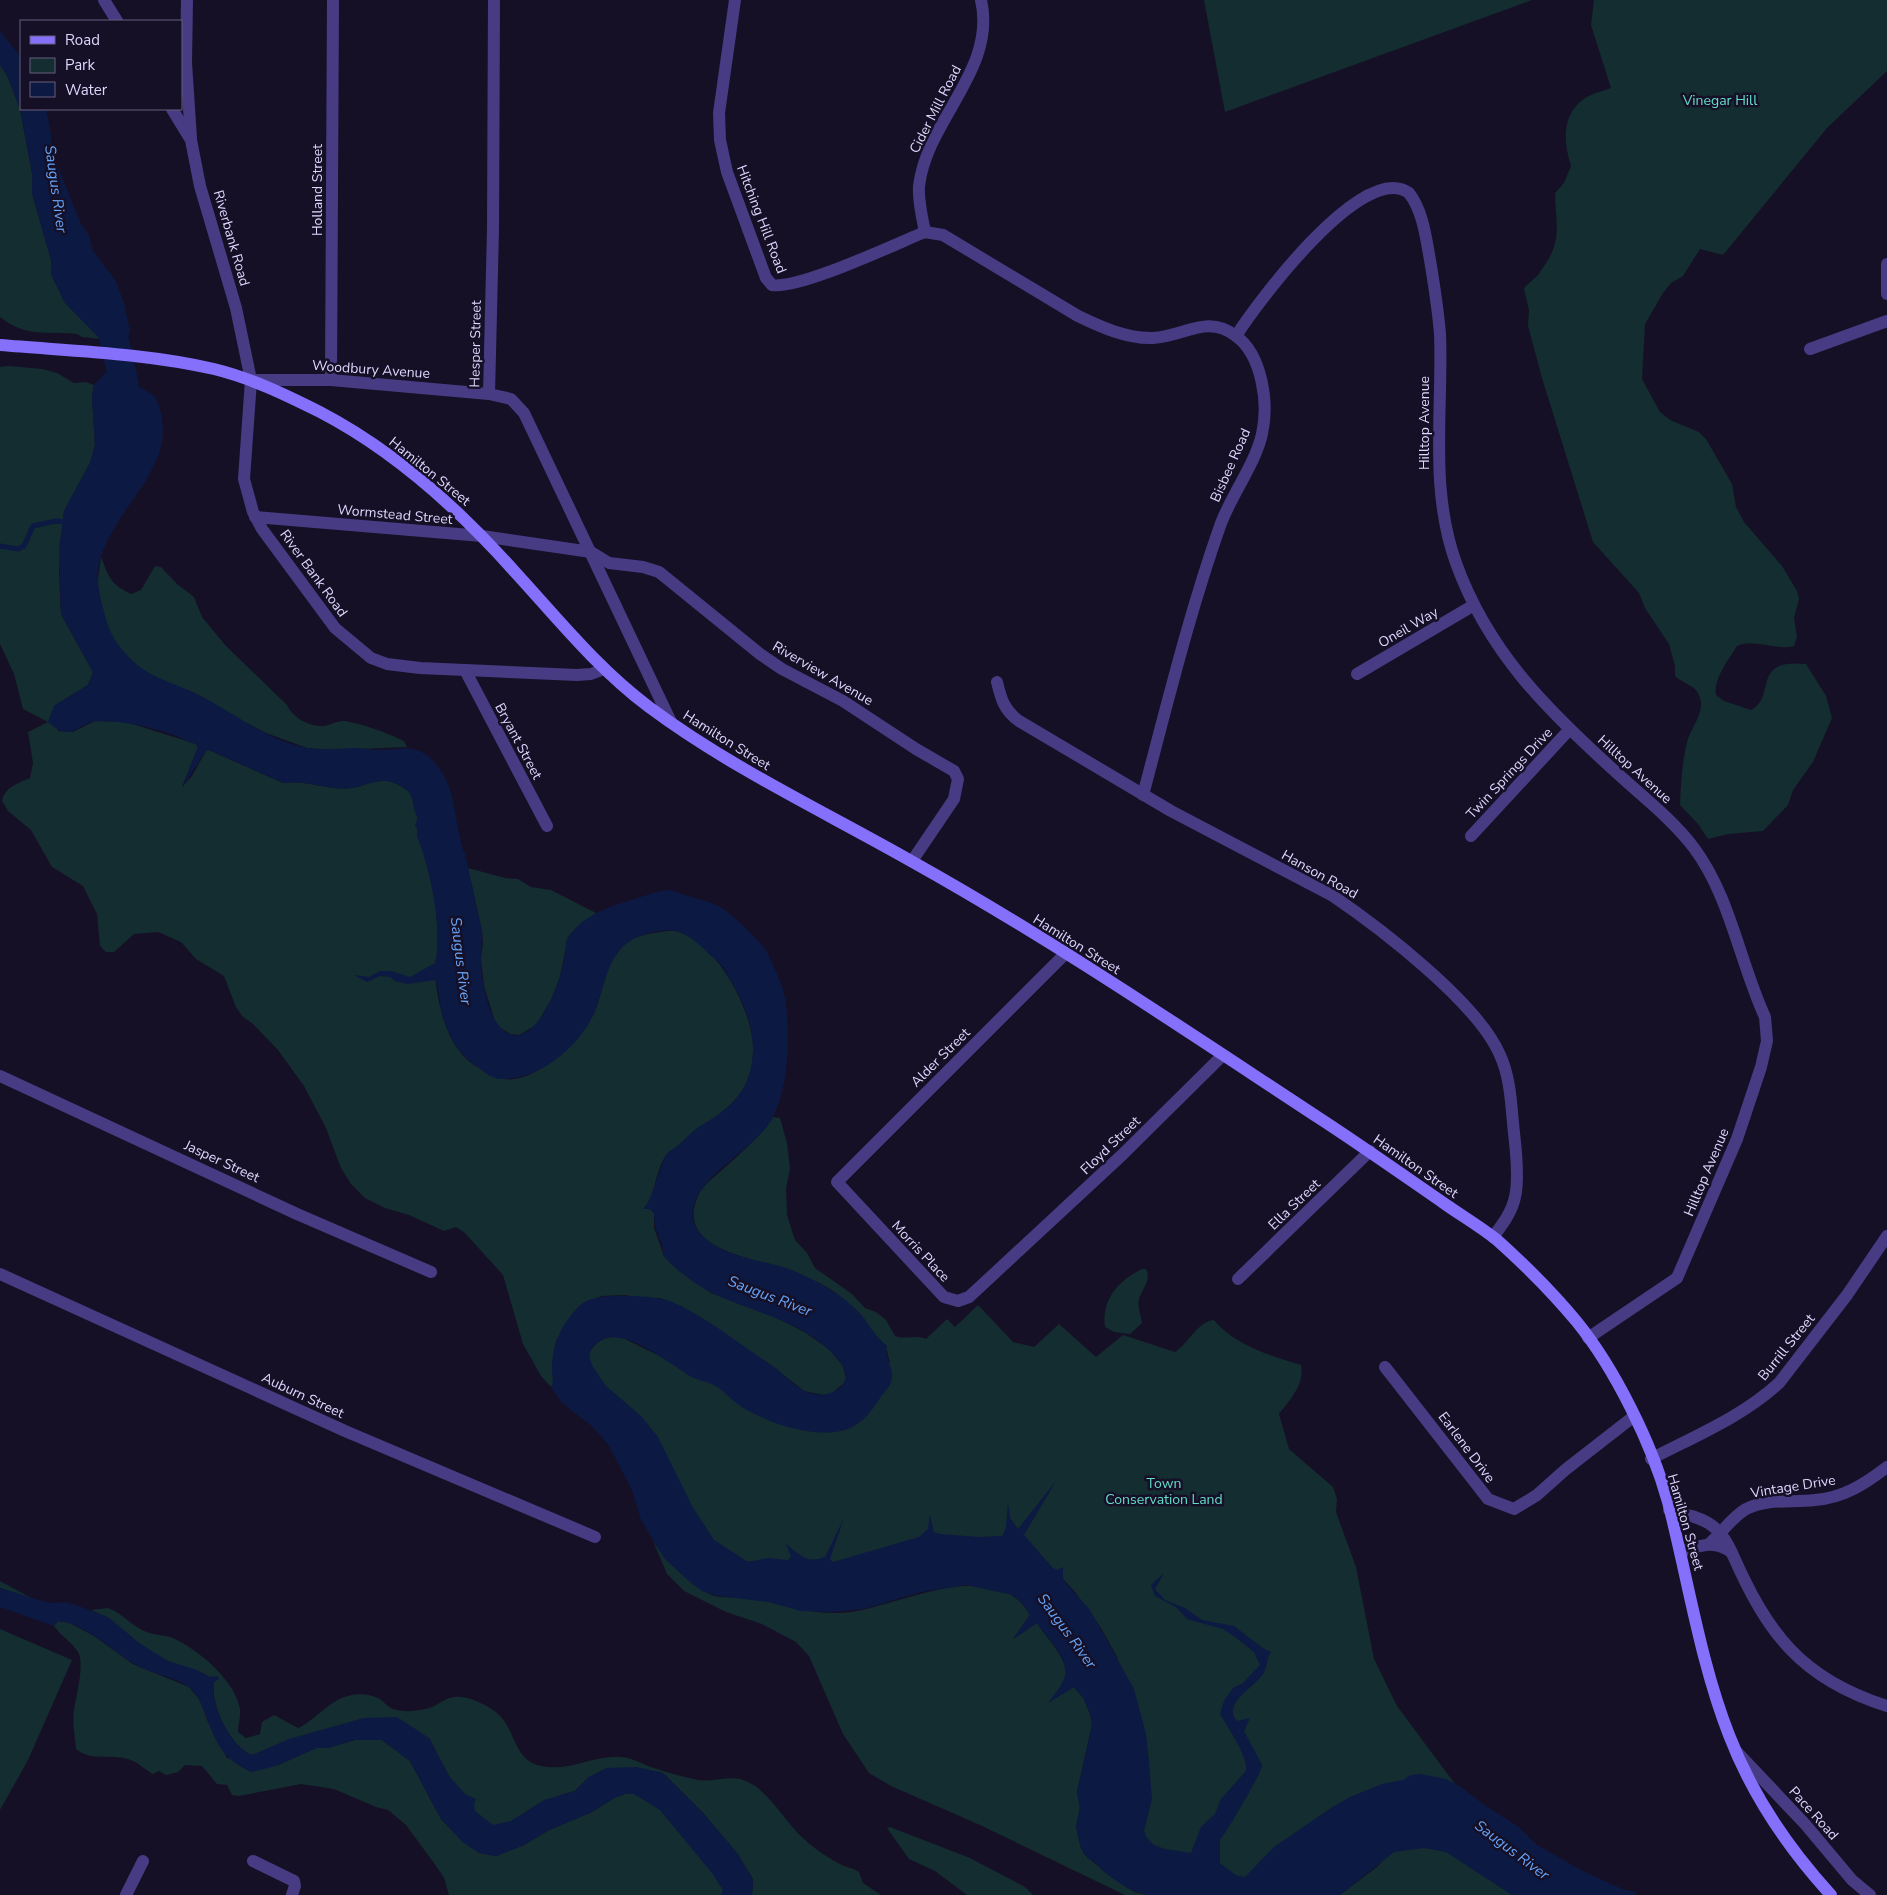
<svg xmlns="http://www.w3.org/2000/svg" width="1887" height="1895" font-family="'Nunito Sans',sans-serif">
<rect width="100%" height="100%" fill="#161026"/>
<g fill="#132d30">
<polygon points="1204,0 1532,0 1225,112"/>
<path d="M1594 0H1887V71L1827 128 1723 255 1700 249 1683 276 1671 283 1663 293 1645 324 1642 379 1660 412 1670 420 1699 432 1706 439 1732 484 1736 507 1744 522 1782 566 1797 591 1799 599 1794 618 1797 637 1794 646C1775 651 1754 638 1737 646 1729 659 1713 679 1716 695L1724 701 1751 710C1777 697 1750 658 1806 664L1826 696 1832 718 1813 762 1793 790 1788 805 1763 831 1728 834 1708 839 1698 824 1680 805C1681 783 1682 760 1688 739 1693 725 1706 710 1699 695 1695 685 1682 683 1675 676V666L1669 644 1645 608 1639 593 1593 542 1542 378 1528 326 1529 310 1524 289C1528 282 1536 279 1540 272 1563 241 1556 228 1555 193L1564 183 1571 166C1563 141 1561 111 1589 96 1596 92 1604 91 1611 88L1591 25Z"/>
<path d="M0 65 7 75 20 109 32 173V193L51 260V274L65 303 101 339 82 337 77 334C47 331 26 338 0 317Z"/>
<path d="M9 366 42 369 57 373 74 383 86 382 94 385 92 397 95 445 90 463 64 511 59 570 61 614 93 672 88 685 54 706 58 731 73 732 95 721 126 722 196 744 198 747 182 787 192 776 206 751 209 750 283 783C305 779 329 791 352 788 364 786 373 780 386 781 392 781 402 786 407 790 415 797 412 809 418 818L415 826 417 828V836C426 856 432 882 435 903 437 917 438 936 437 951 437 960 434 968 435 977 439 1010 448 1051 479 1068 486 1072 496 1077 504 1079 536 1084 584 1038 595 1011 603 992 607 957 625 943 632 937 644 935 653 933 662 932 671 929 679 932 717 944 751 1008 753 1045 755 1104 714 1113 679 1145 676 1148 671 1150 668 1153 654 1169 657 1195 644 1208L650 1209 654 1213V1228L664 1256 673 1265 711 1293 773 1316 806 1333 829 1349 843 1366 846 1378 844 1383 831 1394 824 1395 804 1391 771 1365 681 1306 660 1298 646 1299 625 1295 601 1296 573 1313 556 1341 552 1366 554 1382 551 1387 541 1376 523 1344 503 1275 464 1232 456 1227 444 1231 409 1215 385 1208 365 1198 351 1184 341 1168 326 1128 304 1086 278 1050 253 1024 242 1016 236 1007 224 976 196 959 181 942 158 932 134 934 114 952H106L100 946 97 914 83 886 52 867 31 830 8 811 2 801C4 788 18 783 30 778L33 763 28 732 48 722 23 709 14 674 0 644V367Z"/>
<path d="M101 557C109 577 110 584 131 594L141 590 155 566 161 567 177 584 194 597 202 617 226 646 287 705C293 718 308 726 322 726 330 726 337 720 345 721 366 725 385 732 404 741L407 747 336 750 307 748 266 733 249 724 152 691 104 628 97 587Z"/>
<polygon points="468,868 505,878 518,879 531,887 551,890 596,913 568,937 560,977 551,1000 536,1025 519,1035 510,1034 496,1025 484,986 481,958 483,943 482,931"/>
<path d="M773 1117 780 1118 787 1143 790 1168 786 1189 787 1215 795 1240 807 1253 815 1268 852 1294 865 1308 876 1312 886 1320 895 1336C906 1340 915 1334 926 1339L947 1319 955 1327 978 1305 1013 1342 1034 1347 1059 1324 1096 1357 1123 1335 1175 1352C1188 1344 1198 1321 1214 1320 1236 1346 1269 1355 1301 1365 1305 1384 1290 1400 1279 1414L1289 1449 1333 1487 1337 1499 1336 1512 1356 1567 1374 1659 1397 1706 1461 1792 1270 1887 1146 1845 1117 1657 1101 1628 1075 1592 1053 1568 826 1569 742 1561 715 1546 635 1412C619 1397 589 1379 589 1353 598 1339 607 1335 623 1338L796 1423 890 1362C888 1357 888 1353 886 1348 884 1342 878 1339 874 1334 859 1314 843 1294 819 1283 808 1278 796 1271 784 1268 751 1258 674 1248 698 1196 703 1185 712 1179 721 1171 740 1154 759 1138 773 1117Z"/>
<path d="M1142 1269H1146C1152 1280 1142 1289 1139 1299 1137 1307 1141 1315 1142 1323L1130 1334 1114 1332 1105 1327C1101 1300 1119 1280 1142 1269Z"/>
<path d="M653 1541C666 1560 691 1586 712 1595 723 1599 738 1596 750 1598 785 1604 813 1617 851 1612 900 1605 997 1554 1030 1615L1013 1639 1037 1623C1045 1636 1067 1658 1066 1674 1065 1683 1056 1693 1050 1701L1074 1687 1084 1699 1090 1714 1092 1725 1077 1792 1080 1807 1076 1827 1081 1848 1084 1854 1111 1877 1135 1892 1147 1895H1125L980 1825 891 1786 869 1773 843 1734 809 1656 796 1642 762 1624 726 1612 684 1591 667 1574Z"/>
<polygon points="0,1581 35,1600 0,1588"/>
<path d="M108 1608C122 1613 131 1625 144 1631 155 1636 166 1634 177 1640 201 1652 235 1681 240 1709 241 1717 238 1724 238 1732L246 1738 260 1734 262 1722 274 1715 298 1728C316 1720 328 1701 348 1696 357 1693 370 1694 378 1698 383 1700 387 1707 393 1709 405 1713 423 1711 434 1706 441 1703 447 1697 455 1697 468 1695 487 1705 497 1713 515 1728 513 1757 537 1765 568 1774 593 1754 622 1757 634 1758 643 1765 654 1768 668 1773 684 1777 698 1780 712 1782 726 1776 740 1779 766 1785 784 1821 804 1839 815 1849 828 1858 842 1865 848 1868 854 1868 859 1872L863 1883 881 1895H752L753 1879 737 1853 703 1813 663 1773 647 1770 607 1768 589 1777 575 1791 561 1795 538 1816 472 1831 449 1776 429 1738 364 1718 252 1755C230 1747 210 1704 214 1681 202 1669 184 1668 168 1661 139 1649 121 1622 91 1610Z"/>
<path d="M58 1621 70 1623 94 1636 133 1664 189 1687 200 1700 208 1722 227 1758 276 1766 316 1748H327L355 1740H382L410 1761 441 1819 463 1842 480 1853 496 1856 524 1845 549 1830 592 1812 614 1798 625 1794H634L666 1807 730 1895H449L444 1878 434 1863 406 1825 388 1810 376 1807 334 1789 301 1784 239 1796 232 1795 227 1785 217 1784 202 1766 185 1765 178 1772 166 1775 159 1771 153 1774C146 1770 140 1764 133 1761 114 1752 93 1763 76 1749 75 1736 72 1722 74 1710 76 1696 85 1664 78 1652 72 1642 61 1636 54 1626Z"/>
<polygon points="0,1629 72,1660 28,1760 0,1810"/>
<polygon points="890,1827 970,1858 1025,1887 1033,1895 967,1895 935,1871 909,1859 887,1828"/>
<polygon points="1431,1830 1532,1895 1340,1895 1378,1866 1393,1849"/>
</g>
<g fill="#0c1943">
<polygon points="0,31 21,57 21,109 46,109 51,134 52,153 58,167 81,224 89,235 93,251 116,281 124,303 130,331 125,344 117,347 106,345 65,303 51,274 51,260 32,193 32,173 20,109 7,75 0,65"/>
<path d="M110 368 125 369 132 383 155 396C187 465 113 503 99 564 96 578 99 594 103 608 106 621 110 633 117 643 124 653 135 664 144 670 161 681 181 686 199 695 234 713 268 741 307 748 324 751 340 748 356 748 364 748 371 750 379 750 397 750 414 744 429 757 459 783 452 821 465 854L482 931C483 940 481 948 481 958 480 977 490 1039 518 1035 534 1032 544 1014 551 1000 558 986 562 970 565 955 566 949 565 941 569 936 587 911 619 904 647 895 654 893 662 890 670 890 675 891 683 895 688 896 699 899 716 903 725 910 736 919 762 942 768 954 775 970 785 988 786 1005 790 1041 789 1084 773 1117 756 1152 686 1178 693 1221 707 1256 755 1258 786 1268 811 1277 846 1296 863 1317 871 1328 876 1337 887 1346 883 1358 896 1369 891 1382 889 1388 883 1393 880 1398 873 1409 866 1419 854 1426 825 1443 769 1424 742 1407 731 1400 723 1389 712 1384 704 1381 697 1380 690 1376 669 1364 619 1321 596 1344 592 1347 589 1352 589 1357L593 1367 606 1386 641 1416 658 1437 692 1506 714 1540 748 1562 768 1558 788 1560 791 1556 786 1544C800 1555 807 1564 825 1557L844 1518 830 1559 833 1562 919 1537 928 1529 930 1515 934 1532 940 1534 979 1537 1002 1536 1006 1528 1008 1503 1010 1518 1018 1529 1056 1481 1024 1535 1053 1568 1057 1570 1063 1567V1580L1090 1610 1134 1689 1146 1734 1149 1762 1152 1799 1144 1831 1146 1837 1154 1845 1165 1849 1191 1853 1201 1827 1215 1814 1221 1799 1246 1771C1249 1758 1227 1726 1220 1714L1224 1701 1233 1688 1243 1683 1260 1665 1254 1652 1235 1637 1223 1629 1187 1619 1176 1607 1155 1596 1151 1585 1164 1573 1155 1589 1165 1600 1185 1608 1202 1620 1234 1626 1264 1649 1271 1652C1266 1658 1268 1667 1263 1674 1255 1687 1221 1704 1237 1721L1250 1718 1244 1731 1262 1765C1262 1773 1227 1831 1220 1840V1863L1237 1876 1245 1877 1274 1847 1331 1808 1350 1797 1382 1784 1403 1780 1411 1775 1420 1774 1446 1779 1461 1787 1483 1804 1519 1827 1537 1845 1583 1871 1622 1889 1635 1892 1637 1895H1512L1446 1852 1424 1848 1394 1852 1340 1895H1147L1127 1888 1104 1872 1093 1860 1088 1859 1081 1848 1076 1827 1080 1807 1077 1792 1092 1725 1090 1714 1084 1699 1074 1687 1048 1703C1054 1695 1061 1687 1064 1679 1072 1660 1046 1637 1037 1623L1013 1639 1030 1615 1022 1603 1013 1595 966 1585 921 1592 864 1609 831 1612 801 1611 769 1602 719 1596 702 1591 690 1582 664 1558 641 1520 632 1490 609 1446 593 1427 562 1403 551 1387C555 1380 551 1372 552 1365 553 1345 560 1328 573 1313 585 1297 598 1297 616 1296 631 1296 659 1296 672 1302 707 1317 739 1344 771 1365 784 1373 795 1389 810 1393 823 1397 836 1394 844 1383 849 1375 843 1365 838 1359 805 1321 755 1313 712 1293 701 1288 670 1266 664 1256 663 1253 663 1248 662 1245 657 1233 654 1225 654 1213L650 1209H643C654 1199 657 1170 667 1154 670 1150 675 1148 679 1145 686 1138 693 1130 702 1125 722 1113 739 1102 748 1078 760 1045 749 1010 731 981 727 976 726 970 721 965 717 960 712 957 707 952 700 945 690 936 680 932 670 928 653 932 643 935 608 946 606 982 595 1011 581 1045 540 1080 502 1079 492 1079 486 1073 479 1068 457 1054 447 1034 441 1009 439 1000 439 989 435 980L407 984 395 981 390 977 380 976 367 982 354 975 369 977 380 971H391L410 977 435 963C444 931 429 865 417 836V828L415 826 418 818C412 809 415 797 407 790 402 786 392 781 386 781 373 780 364 786 352 788 329 791 305 779 284 783L209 750 206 751 182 788 198 747 196 744C188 742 182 738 174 735 150 727 124 721 98 721 76 722 74 745 48 722L54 706 88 685 93 672 61 614 59 549 64 511 90 463 95 445 92 397 94 385Z"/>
<path d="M0 1588 49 1603 64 1602 76 1605 108 1617 139 1643 168 1661 197 1670 209 1677 217 1676 219 1679 214 1682C209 1704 231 1747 252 1755L289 1739 364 1718 397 1717 429 1738 449 1776 465 1794 476 1799 474 1804 475 1811 493 1825 511 1821 544 1800 575 1791 589 1777 607 1768 637 1767 663 1773 703 1813 737 1853 753 1880 752 1895H721L723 1890 712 1873 660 1810 634 1794H625L614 1798 592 1812 549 1830 524 1845 496 1856 479 1853 463 1842 441 1819 410 1761 382 1740H355L327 1748H316L276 1766 251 1772C224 1759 217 1746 207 1718 203 1708 200 1699 193 1691 182 1679 159 1675 144 1669 119 1658 87 1623 58 1621L54 1626 0 1607Z"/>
</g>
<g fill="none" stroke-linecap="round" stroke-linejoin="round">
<polyline stroke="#0c1943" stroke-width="5" points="0,546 18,549 24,546 33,526 56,521 67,522"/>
<polyline stroke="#0c1943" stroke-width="29" points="110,322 124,383 125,408"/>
<g stroke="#473c83" stroke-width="12">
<polyline points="104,0 117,21"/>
<polyline points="187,0 186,63 191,138"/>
<polyline points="494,0 493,230 489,394 511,399 524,413 671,722"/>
<path d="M735 0 719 113 720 140 727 172 766 278 772 285C799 290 895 244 925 232L943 235 1078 316C1101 327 1127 339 1153 338 1185 336 1207 314 1236 336 1262 355 1269 403 1262 434 1255 465 1231 495 1220 526 1189 614 1167 705 1143 795"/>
<polyline points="172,109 191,140 200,186 236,308 251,380 244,479 253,512 262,529 335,628 371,658 387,664 420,668 577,675 591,674 604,669"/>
<path d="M925 232C922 217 918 201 919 186 927 119 997 70 981 0"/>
<polyline points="1887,264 1887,294"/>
<path d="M1236 336C1257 303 1363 160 1409 193 1423 211 1426 238 1430 260 1434 284 1438 309 1440 334 1443 411 1429 488 1456 563 1488 652 1548 711 1617 773 1643 797 1673 820 1694 848 1730 896 1740 963 1765 1017L1767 1041 1761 1067 1737 1139 1677 1278 1588 1338"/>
<polyline points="1810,349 1887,321"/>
<polyline points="251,380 331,380 489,394"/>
<polyline points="331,380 333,0"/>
<polyline points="255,517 482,536 591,552 609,563 643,567 659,572 760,654 782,669 843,701 916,749 954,771 958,779 954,799 912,861"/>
<polyline points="465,670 547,826"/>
<polyline points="1357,674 1474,605"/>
<path d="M997 682C1001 699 1004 710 1019 721L1171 811 1333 896C1380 928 1478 1003 1500 1055 1511 1079 1511 1106 1514 1133 1516 1150 1519 1180 1515 1197 1512 1212 1502 1225 1493 1237"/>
<polyline points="1471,836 1569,730"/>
<polyline points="1065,954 837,1182 944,1297 958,1301 969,1297 1122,1155 1223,1055"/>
<polyline points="0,1076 297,1214 431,1272"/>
<polyline points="0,1274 345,1431 595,1537"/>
<polyline points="1238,1279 1370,1151"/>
<polyline points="1385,1367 1488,1499 1514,1509 1537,1495 1565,1470 1633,1417"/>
<path d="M1651 1459C1695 1436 1742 1417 1779 1383L1847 1295 1887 1236"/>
<path d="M1669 1510C1701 1518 1718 1521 1732 1553 1715 1539 1699 1546 1680 1552"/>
<path d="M1710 1543C1722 1533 1732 1517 1746 1509 1767 1498 1792 1503 1815 1500 1843 1498 1865 1484 1887 1467"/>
<path d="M1732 1553C1767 1633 1801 1679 1887 1706"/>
<polyline points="1737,1752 1805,1824 1852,1880 1870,1895"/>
<polyline points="253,1861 294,1881 295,1886 292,1895"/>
<polyline points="126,1895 143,1861"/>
</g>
<path stroke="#8470fb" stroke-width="12" d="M0 345C71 351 145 353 214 369 251 378 286 395 320 412 395 451 459 509 515 572 558 619 597 668 649 707 731 768 823 811 911 861 1051 939 1185 1030 1319 1118 1362 1146 1403 1175 1445 1204 1462 1216 1481 1227 1497 1240 1525 1265 1553 1293 1577 1322 1615 1369 1652 1444 1668 1502 1688 1579 1700 1661 1729 1735 1752 1795 1788 1848 1831 1895"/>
</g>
<g text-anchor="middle" stroke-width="5" stroke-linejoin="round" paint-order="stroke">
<g font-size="14" fill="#63dccc" stroke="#161026">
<text x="1720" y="105">Vinegar Hill</text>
<text x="1164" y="1488">Town<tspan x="1164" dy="16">Conservation Land</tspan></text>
</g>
<g font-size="14" fill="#dfd6fe" stroke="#161026">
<text transform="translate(935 109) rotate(-63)" y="5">Cider Mill Road</text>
<text transform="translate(317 190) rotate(-90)" y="5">Holland Street</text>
<text transform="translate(762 219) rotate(69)" y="5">Hitching Hill Road</text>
<text transform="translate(232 238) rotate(74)" y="5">Riverbank Road</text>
<text transform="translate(475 344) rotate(-89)" y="5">Hesper Street</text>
<text transform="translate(371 369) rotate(4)" y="5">Woodbury Avenue</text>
<text transform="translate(1424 423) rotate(-90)" y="5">Hilltop Avenue</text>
<text transform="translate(1230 465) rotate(-66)" y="5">Bisbee Road</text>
<text transform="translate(430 471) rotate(39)" y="5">Hamilton Street</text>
<text transform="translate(395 514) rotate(5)" y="5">Wormstead Street</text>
<text transform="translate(314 573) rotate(54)" y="5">River Bank Road</text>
<text transform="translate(1408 627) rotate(-30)" y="5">Oneil Way</text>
<text transform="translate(823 673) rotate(30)" y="5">Riverview Avenue</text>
<text transform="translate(727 740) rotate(32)" y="5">Hamilton Street</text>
<text transform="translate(519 741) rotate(62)" y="5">Bryant Street</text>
<text transform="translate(1635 769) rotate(42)" y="5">Hilltop Avenue</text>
<text transform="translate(1509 773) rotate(-47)" y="5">Twin Springs Drive</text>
<text transform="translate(1320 874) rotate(29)" y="5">Hanson Road</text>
<text transform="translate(1077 944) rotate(32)" y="5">Hamilton Street</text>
<text transform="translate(940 1057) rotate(-45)" y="5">Alder Street</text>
<text transform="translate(1110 1145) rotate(-44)" y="5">Floyd Street</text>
<text transform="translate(222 1161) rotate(25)" y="5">Jasper Street</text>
<text transform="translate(1416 1166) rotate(35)" y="5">Hamilton Street</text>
<text transform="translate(1706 1172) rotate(-67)" y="5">Hilltop Avenue</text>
<text transform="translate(1294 1204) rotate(-44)" y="5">Ella Street</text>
<text transform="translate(921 1251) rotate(47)" y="5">Morris Place</text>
<text transform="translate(1786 1347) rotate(-51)" y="5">Burrill Street</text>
<text transform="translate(303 1395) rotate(25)" y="5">Auburn Street</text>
<text transform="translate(1467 1447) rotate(53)" y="5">Earlene Drive</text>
<text transform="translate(1793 1486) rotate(-9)" y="5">Vintage Drive</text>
<text transform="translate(1686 1522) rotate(74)" y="5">Hamilton Street</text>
<text transform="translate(1814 1813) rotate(48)" y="5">Pace Road</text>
</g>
<g font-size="15" font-style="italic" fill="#67a5fa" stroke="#161026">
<text transform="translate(56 189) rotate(82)" y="5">Saugus River</text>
<text transform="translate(461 961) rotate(83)" y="5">Saugus River</text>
<text transform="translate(770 1296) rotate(21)" y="5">Saugus River</text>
<text transform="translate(1067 1631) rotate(54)" y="5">Saugus River</text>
<text transform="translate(1512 1850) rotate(37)" y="5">Saugus River</text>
</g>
</g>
<rect x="20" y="20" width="162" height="90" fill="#161026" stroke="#665f7c"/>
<rect x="30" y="36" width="25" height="8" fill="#8470fb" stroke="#665f7c"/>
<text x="65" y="45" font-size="15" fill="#dfd6fe">Road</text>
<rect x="30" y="58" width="25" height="15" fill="#132d30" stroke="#665f7c"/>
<text x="65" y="70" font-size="15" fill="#dfd6fe">Park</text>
<rect x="30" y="82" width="25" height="15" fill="#0c1943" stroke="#665f7c"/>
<text x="65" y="95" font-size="15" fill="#dfd6fe">Water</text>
</svg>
